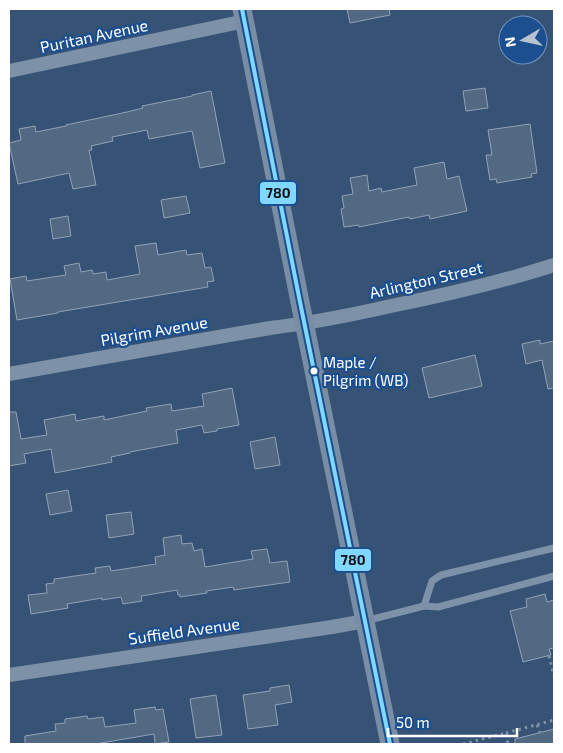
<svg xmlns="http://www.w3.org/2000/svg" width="563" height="753" font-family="'Exo 2',sans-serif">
<rect width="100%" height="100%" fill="#365274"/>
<g fill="#526984" stroke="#92a2b6">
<polygon points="347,9 389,9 390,15 350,23"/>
<polygon points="485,88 488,108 466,111 463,91"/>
<polygon points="211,91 225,163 200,168 192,131 149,139 147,130 112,137 113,141 91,146 92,150 89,150 96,185 73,189 69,173 18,184 9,143 21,140 19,129 35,126 36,132 66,126 66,125 127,112 143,108 142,106 192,96 192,95"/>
<polygon points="530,124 537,173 531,174 532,177 497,183 496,179 490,180 486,155 492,155 488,130"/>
<polygon points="444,162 447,179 459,176 467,211 430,219 429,215 410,219 409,217 359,227 359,225 344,227 341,209 344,208 342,196 353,194 350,178 367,175 369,191 381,188 382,192 417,185 414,168"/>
<polygon points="186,196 190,213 164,218 161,200"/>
<polygon points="68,216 71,236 53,239 50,219"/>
<polygon points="156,243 158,255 186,250 187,255 202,253 205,268 211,267 214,281 207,282 208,287 58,312 58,313 17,320 10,279 26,276 27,281 66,275 64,266 79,263 81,272 92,270 93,274 106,272 107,280 140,274 135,246"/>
<polygon points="540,340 540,344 554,341 554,388 548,389 542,360 526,364 522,344"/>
<polygon points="475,355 482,386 429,398 422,368"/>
<polygon points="232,388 239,425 217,429 217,431 204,433 202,425 176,430 178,443 130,452 130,453 111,457 112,462 55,473 51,449 24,454 26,463 9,466 9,412 16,412 21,439 47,435 44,420 75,414 76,421 104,416 104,420 147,411 146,408 171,404 172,411 204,406 202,394"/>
<polygon points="275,437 280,465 255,469 250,442"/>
<polygon points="68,490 72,511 50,515 46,494"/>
<polygon points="131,512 134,534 109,538 106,515"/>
<polygon points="181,535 182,544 192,543 194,551 202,549 205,567 253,559 251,551 267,549 270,563 287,561 290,582 234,590 233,587 206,591 207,593 180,597 180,595 178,595 177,590 141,596 142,601 123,604 121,597 102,600 102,598 67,604 68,608 31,614 28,595 47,593 46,584 54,583 54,579 96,573 95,568 110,566 111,571 156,564 155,557 165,555 163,538"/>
<polygon points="545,594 547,602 554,600 554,648 549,649 551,655 523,662 510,611 527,607 526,599"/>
<polygon points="289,685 292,702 275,705 278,725 248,729 243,695 270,691 270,688"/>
<polygon points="216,695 222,735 196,738 190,699"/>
<polygon points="155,707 156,710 163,709 169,742 155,744 154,734 101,743 101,744 25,744 25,736 56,731 55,724 65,723 65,719 87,716 88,719 103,717 105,727 136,723 134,710"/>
<polygon points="554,729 554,744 515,744 515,739"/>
</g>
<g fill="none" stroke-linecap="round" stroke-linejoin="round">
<g stroke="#7d92a8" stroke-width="3" stroke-dasharray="2.5 4" stroke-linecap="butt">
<polyline points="549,656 554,676"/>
<polyline points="537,725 540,733"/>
<polyline points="506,733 554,720"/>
<polyline points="463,744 506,733 508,744"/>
</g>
<g stroke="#7d92a8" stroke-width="7">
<polyline points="424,606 432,581 441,575 554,548"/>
<polyline points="365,621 424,606 438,607 554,576"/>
</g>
<g stroke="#7d92a8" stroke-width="14">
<polyline points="9,71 245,21"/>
<path d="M9 374 270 328C311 323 351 315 391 306 446 295 501 282 554 265"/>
<polyline points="9,675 332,627 365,621"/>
</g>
<polyline stroke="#798da4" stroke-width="19" points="242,9 300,302 390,744"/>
<defs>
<polyline id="bus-1" points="242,9 300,302 390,744"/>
</defs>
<use href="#bus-1" stroke="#1b4f8f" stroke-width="8"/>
<use href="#bus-1" stroke="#80d7ff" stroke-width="4"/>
</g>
<circle fill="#fff" stroke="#1b4f8f" stroke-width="2" cx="314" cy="371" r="4.5"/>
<g text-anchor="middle" stroke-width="4.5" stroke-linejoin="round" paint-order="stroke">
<g font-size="15" fill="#fff" stroke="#1b4f8f" text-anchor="start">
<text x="323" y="368">Maple /<tspan x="323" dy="18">Pilgrim (WB)</tspan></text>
</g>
<g font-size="16" fill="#fff" stroke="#1b4f8f">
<text transform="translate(94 36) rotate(-12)" y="6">Puritan Avenue</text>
<text transform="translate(426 280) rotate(-13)" y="6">Arlington Street</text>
<text transform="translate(154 331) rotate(-10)" y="6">Pilgrim Avenue</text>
<text transform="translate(184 631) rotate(-8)" y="6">Suffield Avenue</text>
</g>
</g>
<g stroke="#1b4f8f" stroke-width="2">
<rect x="259" y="181" width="38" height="24" rx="5" fill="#80d7ff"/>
<rect x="334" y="548" width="38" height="24" rx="5" fill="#80d7ff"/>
</g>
<g font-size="14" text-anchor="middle" font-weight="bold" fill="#111">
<text x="278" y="198">780</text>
<text x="353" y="565">780</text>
</g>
<rect width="563" height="753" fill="none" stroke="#ffffff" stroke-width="20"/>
<g transform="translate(523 40) rotate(261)"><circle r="24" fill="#1b4f8f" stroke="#7695bc"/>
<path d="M0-4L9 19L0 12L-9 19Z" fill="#b9c2ce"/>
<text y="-8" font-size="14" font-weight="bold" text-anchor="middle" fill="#ffffff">N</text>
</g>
<path d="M388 728v8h129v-8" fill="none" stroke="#ffffff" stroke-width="2.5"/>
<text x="396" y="728" font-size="15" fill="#ffffff" stroke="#1b4f8f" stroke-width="4" paint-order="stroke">50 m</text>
</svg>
